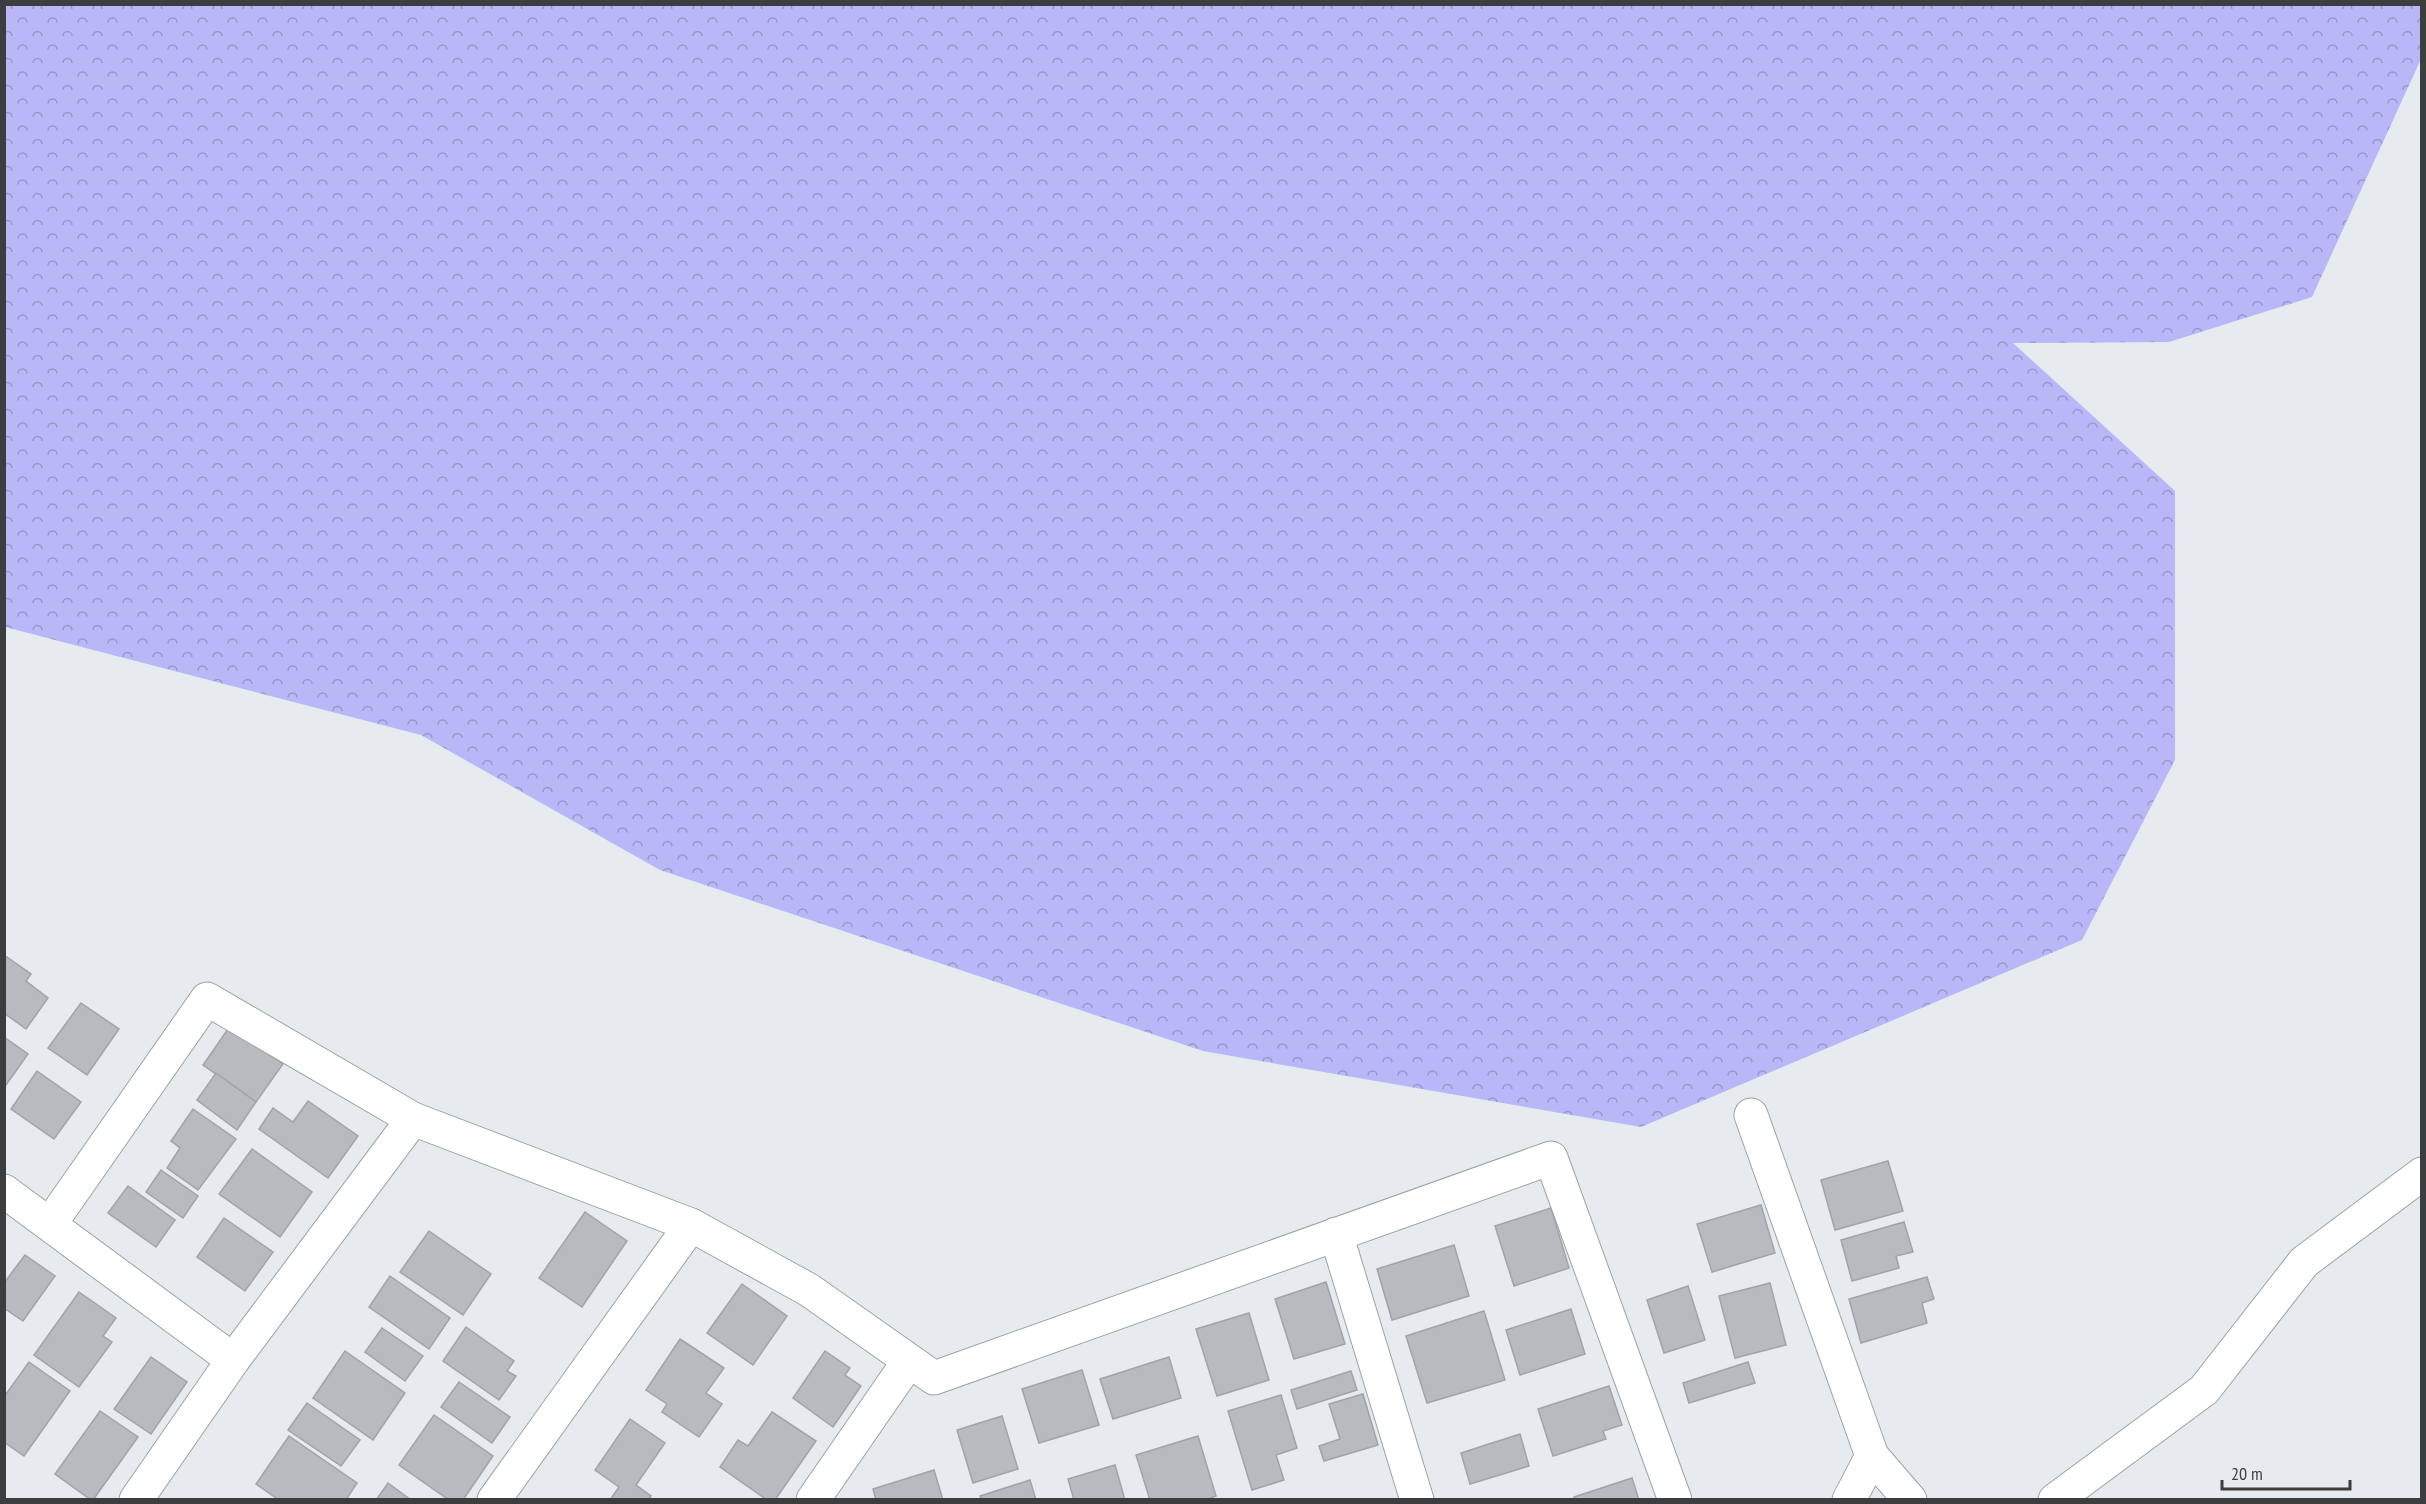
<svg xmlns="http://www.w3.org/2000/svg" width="2426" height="1504" font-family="'PT Sans Narrow',sans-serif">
<defs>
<pattern id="forest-crowns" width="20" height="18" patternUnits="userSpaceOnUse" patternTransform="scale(1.5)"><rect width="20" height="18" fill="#b9b7f7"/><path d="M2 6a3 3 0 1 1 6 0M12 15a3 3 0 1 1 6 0" fill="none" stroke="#9896c9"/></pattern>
</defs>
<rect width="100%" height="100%" fill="#e5ebef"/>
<polygon fill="url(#forest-crowns)" points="2421,4 2421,59 2312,297 2169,342 2013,343 2175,491 2175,760 2082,940 1641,1127 1203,1051 660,870 421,735 5,627 5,5"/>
<g fill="#b7babf" stroke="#a1a3a9" stroke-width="1.5">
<polygon points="4,955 31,974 26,981 48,998 26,1029 4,1013"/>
<polygon points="81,1003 119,1029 87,1075 48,1048"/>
<polygon points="230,1026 283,1064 256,1102 203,1065"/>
<polygon points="4,1037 28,1054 4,1088"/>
<polygon points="37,1071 81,1102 54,1139 11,1109"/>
<polygon points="216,1073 256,1102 237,1130 197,1100"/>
<polygon points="308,1101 358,1136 328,1178 259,1129 273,1108 293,1122"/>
<polygon points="193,1109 236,1139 198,1190 167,1168 180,1148 171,1141"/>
<polygon points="252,1149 312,1192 280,1237 219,1194"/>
<polygon points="1888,1161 1903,1211 1835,1230 1821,1180"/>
<polygon points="161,1170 198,1196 183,1218 146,1192"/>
<polygon points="128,1186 175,1220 156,1247 108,1213"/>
<polygon points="1761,1205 1775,1253 1712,1272 1697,1224"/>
<polygon points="1551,1208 1569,1268 1514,1286 1495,1226"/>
<polygon points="585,1212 627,1241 582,1307 539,1278"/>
<polygon points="224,1218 273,1252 245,1291 197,1257"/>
<polygon points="1904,1222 1913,1252 1896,1256 1899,1268 1852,1281 1841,1240"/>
<polygon points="429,1231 491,1274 463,1315 400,1272"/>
<polygon points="1454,1245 1469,1296 1392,1320 1377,1269"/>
<polygon points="25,1255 55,1276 23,1321 4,1308 4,1283"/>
<polygon points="390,1276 450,1318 429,1349 369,1307"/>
<polygon points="1927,1277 1934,1299 1922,1303 1927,1323 1861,1343 1849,1299"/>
<polygon points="1326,1282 1345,1344 1294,1359 1275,1299"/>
<polygon points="1770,1283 1786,1345 1735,1358 1719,1296"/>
<polygon points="742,1284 787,1316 753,1365 707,1333"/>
<polygon points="1688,1286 1705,1340 1664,1353 1647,1300"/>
<polygon points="79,1292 116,1318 103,1336 112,1342 79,1387 34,1355"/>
<polygon points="1571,1309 1585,1354 1520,1375 1506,1330"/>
<polygon points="1484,1311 1505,1380 1427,1403 1406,1336"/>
<polygon points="1249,1313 1269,1380 1217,1396 1196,1329"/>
<polygon points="466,1327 514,1361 507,1371 516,1376 499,1400 443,1361"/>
<polygon points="382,1328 423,1356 405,1381 365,1352"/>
<polygon points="680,1339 724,1368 706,1393 722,1404 699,1437 662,1412 667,1404 646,1390"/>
<polygon points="345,1351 405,1393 373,1440 313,1398"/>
<polygon points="825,1351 850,1368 845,1375 861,1386 833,1427 793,1398"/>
<polygon points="151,1357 187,1382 151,1434 114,1409"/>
<polygon points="1169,1357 1181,1398 1113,1419 1100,1379"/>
<polygon points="29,1362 70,1391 24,1456 4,1442 4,1397"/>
<polygon points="1748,1362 1755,1383 1689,1403 1683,1383"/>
<polygon points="1082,1370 1099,1425 1039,1443 1022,1389"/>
<polygon points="1351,1371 1357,1390 1297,1409 1291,1390"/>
<polygon points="459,1382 510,1417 492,1443 441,1407"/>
<polygon points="1609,1386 1622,1425 1603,1431 1606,1439 1553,1456 1538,1409"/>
<polygon points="1363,1394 1378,1445 1324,1461 1319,1446 1340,1439 1329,1404"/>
<polygon points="1281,1395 1297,1448 1276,1455 1284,1480 1252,1490 1228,1411"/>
<polygon points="307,1403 360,1440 341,1466 288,1430"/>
<polygon points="100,1411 138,1437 93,1500 91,1500 55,1474"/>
<polygon points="772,1412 816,1441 775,1500 767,1500 720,1467 738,1440 748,1446"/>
<polygon points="434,1415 493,1456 463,1500 449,1500 399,1465"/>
<polygon points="1002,1416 1018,1469 973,1483 957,1430"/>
<polygon points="630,1419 665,1443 636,1485 651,1496 648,1500 610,1500 619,1487 595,1470"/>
<polygon points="1520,1434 1529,1466 1470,1484 1461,1453"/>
<polygon points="289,1436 357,1483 346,1500 279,1500 256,1484"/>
<polygon points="1198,1436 1216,1496 1205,1500 1150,1500 1136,1455"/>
<polygon points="1115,1465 1125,1500 1074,1500 1068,1479"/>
<polygon points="934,1470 943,1500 876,1500 873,1489"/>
<polygon points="1632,1478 1639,1500 1575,1500 1574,1497"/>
<polygon points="1030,1480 1036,1500 982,1500 980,1496"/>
<polygon points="388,1483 411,1500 376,1500"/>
</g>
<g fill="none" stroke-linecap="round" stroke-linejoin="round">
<defs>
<g id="minor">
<polyline points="1751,1115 1872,1456"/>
<polyline points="4,1191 233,1360"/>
<polyline points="50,1224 207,999 413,1119"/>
<polyline points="1336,1234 1417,1500"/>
<polyline points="136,1500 233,1360 413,1119 691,1225 809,1290 934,1378 1551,1158 1675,1500"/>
<polyline points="494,1500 691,1225"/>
<polyline points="813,1500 909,1361"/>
<polyline points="1849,1500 1872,1456 1910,1500"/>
<polyline points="2055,1500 2204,1390 2304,1262 2422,1174"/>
</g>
</defs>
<use href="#minor" stroke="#9ca2a5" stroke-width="35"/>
<use href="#minor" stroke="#fff" stroke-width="33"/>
</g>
<rect width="2426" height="1504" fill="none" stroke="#3b3d3f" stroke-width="12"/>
<path d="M2222 1480v9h128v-9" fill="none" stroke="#3b3d3f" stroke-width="3"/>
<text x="2231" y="1480" font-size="18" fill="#3b3d3f" stroke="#e5ebef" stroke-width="4.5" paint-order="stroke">20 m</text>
</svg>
